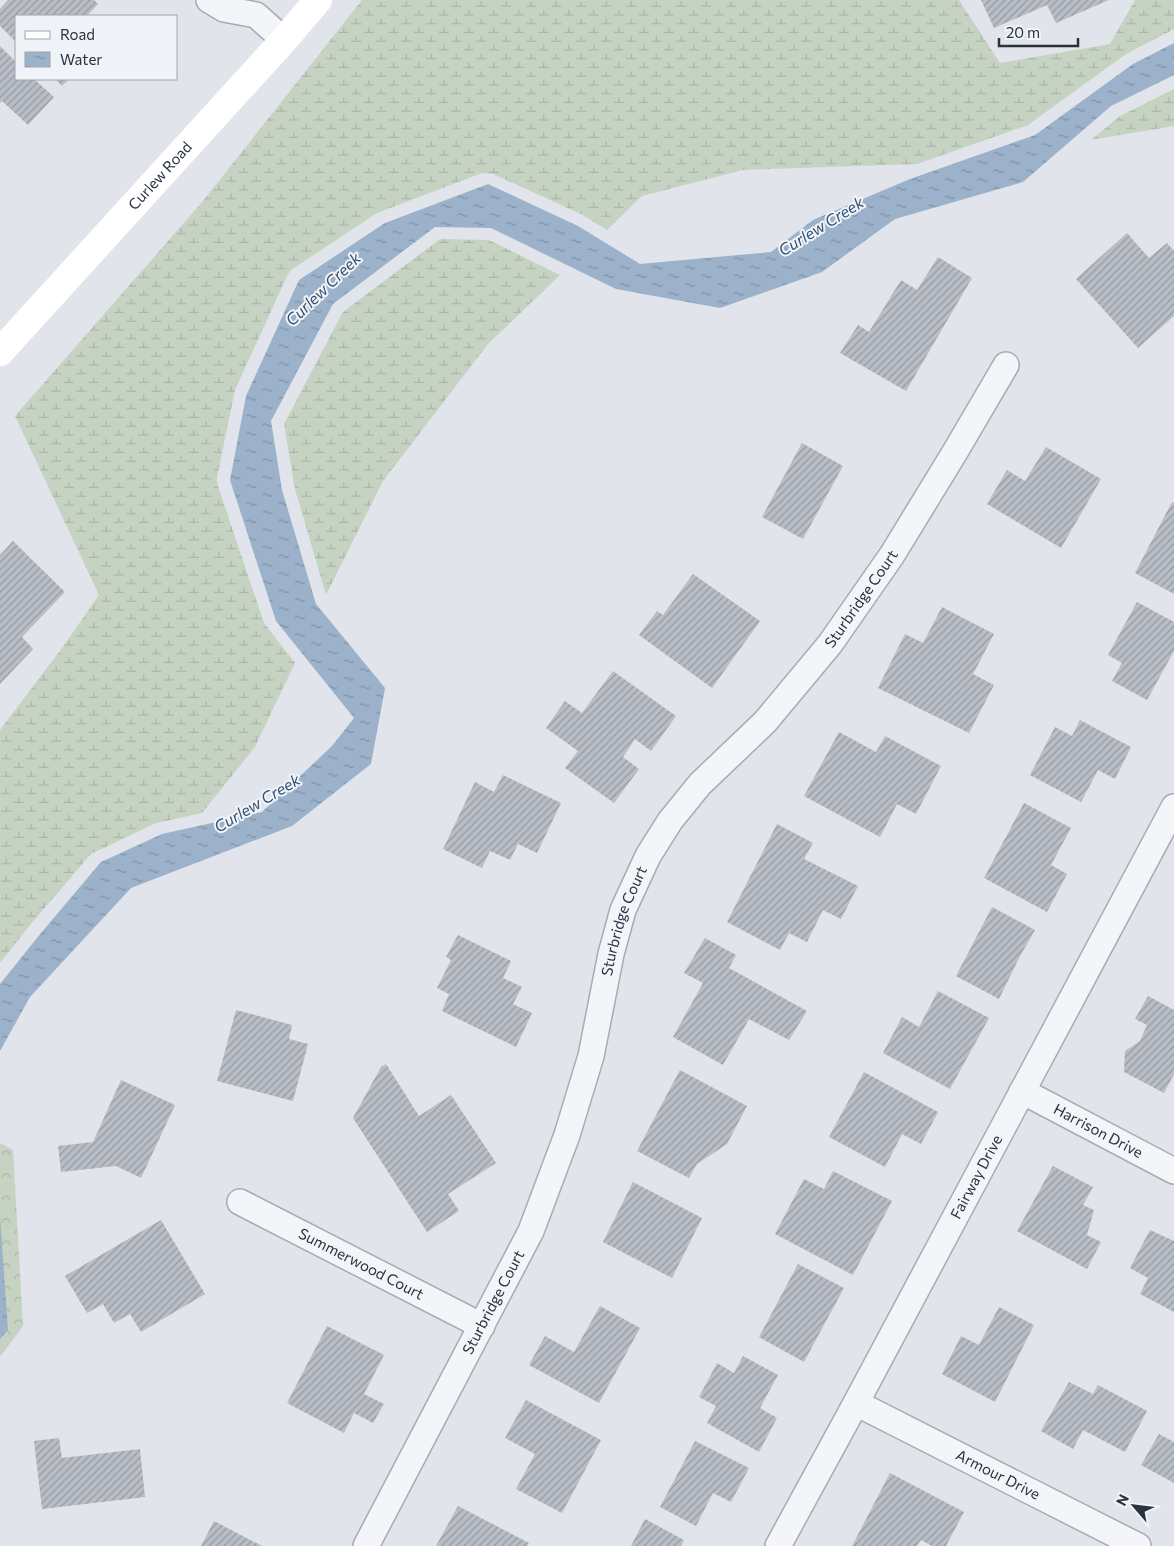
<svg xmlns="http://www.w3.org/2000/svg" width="1174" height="1546" font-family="Commissioner,sans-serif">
<defs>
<pattern id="forest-crowns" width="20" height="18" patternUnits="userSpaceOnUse" patternTransform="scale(1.25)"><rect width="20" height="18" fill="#c6d3c2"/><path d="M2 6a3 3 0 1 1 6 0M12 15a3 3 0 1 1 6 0" fill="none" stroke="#aab6a8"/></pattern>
<pattern id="wetland-marsh" width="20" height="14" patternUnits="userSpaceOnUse" patternTransform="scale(1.25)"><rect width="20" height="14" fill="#c6d3c2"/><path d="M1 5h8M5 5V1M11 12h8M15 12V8" fill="none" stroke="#aab6a8"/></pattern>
<pattern id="water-ripples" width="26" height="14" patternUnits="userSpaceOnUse" patternTransform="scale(1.25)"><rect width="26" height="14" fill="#9bb2ca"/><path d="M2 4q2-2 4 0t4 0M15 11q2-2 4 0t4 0" fill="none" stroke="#7e91a6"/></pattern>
<pattern id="building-hatch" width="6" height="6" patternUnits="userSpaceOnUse" patternTransform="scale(1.25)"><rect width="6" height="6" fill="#b8bdc6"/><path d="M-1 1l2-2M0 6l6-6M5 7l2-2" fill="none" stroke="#969aa2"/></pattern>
</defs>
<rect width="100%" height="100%" fill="#e1e4ea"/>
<polygon fill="url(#forest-crowns)" points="0,1143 13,1150 23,1326 0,1357"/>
<g fill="url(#wetland-marsh)">
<polygon points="362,0 959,0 1000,63 1110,44 1135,0 1174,0 1174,29 1126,54 1028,125 917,164 743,170 642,196 607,230 583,215 493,174 482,173 377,213 291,270 288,274 235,390 217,477 217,483 264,623 295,663 255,747 202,813 156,823 91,854 30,925 0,963 0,730 62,648 99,595 15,416 203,201"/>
<polygon points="1174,89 1174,126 1091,140 1120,116"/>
<polygon points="440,239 489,240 560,275 488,344 383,481 326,595 295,489 284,424 343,312"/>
</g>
<g fill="url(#water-ripples)">
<polygon points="1174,43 1174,75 1111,106 1023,182 895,219 822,272 720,308 616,289 491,228 435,227 333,304 271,421 282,490 316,604 385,688 371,764 292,826 131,888 30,997 0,1051 0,984 41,933 101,862 162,834 262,812 332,746 354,718 276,621 230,480 246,396 299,280 385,223 488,184 578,226 640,264 771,252 813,220 910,179 1035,135 1133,64"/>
<polygon points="0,1217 8,1330 0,1339"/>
</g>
<g fill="url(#building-hatch)">
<polygon points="8,0 94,0 98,4 87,16 16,16 16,42 0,26 0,9"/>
<polygon points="981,0 1109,0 1056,23 1047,5 994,28"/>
<polygon points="0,46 16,62 16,79 34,79 54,97 28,125 2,101 0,103"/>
<polygon points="55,79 69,79 62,86"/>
<polygon points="1127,233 1149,258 1167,243 1174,251 1174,316 1138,348 1076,279"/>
<polygon points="938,257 972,278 906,391 840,353 858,325 869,332 901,280 917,290"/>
<polygon points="802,443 843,466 803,539 762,517"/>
<polygon points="1046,447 1101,479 1061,548 987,504 1007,470 1025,481"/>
<polygon points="1172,502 1174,503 1174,594 1135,573"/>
<polygon points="13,541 65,592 22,637 33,649 0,684 0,555"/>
<polygon points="693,574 760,621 712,688 639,635 657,611 663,615"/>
<polygon points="1137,602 1174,622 1174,651 1147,700 1112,681 1122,663 1108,655"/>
<polygon points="942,607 994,634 973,674 994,685 969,733 878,688 905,634 923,643"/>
<polygon points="613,671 676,716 651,751 635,739 623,757 639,769 614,803 565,768 578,751 546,728 565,701 582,713"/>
<polygon points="1080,720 1131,747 1115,779 1098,770 1081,802 1030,775 1055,727 1072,736"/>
<polygon points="839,732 876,752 885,736 941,766 916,814 897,804 880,837 804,796"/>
<polygon points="503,775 561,803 537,853 518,844 510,860 490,851 482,868 443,849 475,782 494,792"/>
<polygon points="1024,803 1071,828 1051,865 1067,874 1047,912 984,878"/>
<polygon points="777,824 813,843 804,859 858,886 841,919 823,910 807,942 789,933 780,950 727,922"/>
<polygon points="992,907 1035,930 1020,956 999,999 956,976"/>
<polygon points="458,935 511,961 503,978 522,987 513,1004 532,1013 516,1047 442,1011 449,994 437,988 451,960 446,957"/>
<polygon points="705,938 736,955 729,968 807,1011 789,1040 749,1019 723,1065 673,1037 703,983 684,973"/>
<polygon points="938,991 989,1018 950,1089 883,1053 902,1017 919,1027"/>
<polygon points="1148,996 1174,1010 1174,1074 1164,1093 1124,1072 1125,1051 1140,1041 1147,1025 1135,1019"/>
<polygon points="236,1010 292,1025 289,1039 308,1044 293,1101 217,1081"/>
<polygon points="386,1064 419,1116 451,1095 496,1163 448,1194 459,1211 427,1232 353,1118 381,1067"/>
<polygon points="680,1070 747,1106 727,1144 697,1164 689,1178 637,1151"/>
<polygon points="864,1072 938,1112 921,1144 902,1134 885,1167 829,1137"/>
<polygon points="121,1080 175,1105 141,1178 116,1166 61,1172 58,1146 93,1142"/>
<polygon points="1053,1166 1093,1187 1083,1205 1094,1210 1087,1235 1101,1242 1087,1269 1017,1231"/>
<polygon points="833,1171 892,1201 853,1275 775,1234 804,1179 824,1189"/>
<polygon points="633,1182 702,1218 672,1278 603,1242"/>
<polygon points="161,1220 205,1294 141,1332 130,1314 114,1323 103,1304 87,1313 65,1276"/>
<polygon points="1150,1230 1174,1241 1174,1312 1140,1294 1148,1278 1130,1268"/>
<polygon points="798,1264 844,1288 804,1362 759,1337"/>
<polygon points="600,1306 640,1328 599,1403 529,1365 545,1336 574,1352"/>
<polygon points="999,1307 1034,1325 995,1402 942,1374 961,1336 979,1345"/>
<polygon points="327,1326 384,1355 364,1394 384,1404 373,1423 354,1413 344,1433 287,1403"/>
<polygon points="743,1356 778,1375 760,1408 777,1418 759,1452 707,1423 716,1406 699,1397 717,1363 734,1373"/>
<polygon points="1069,1382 1093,1394 1098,1385 1147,1411 1125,1452 1083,1430 1073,1449 1041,1431"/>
<polygon points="526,1400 601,1440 562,1513 516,1489 535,1454 505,1438"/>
<polygon points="1159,1434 1174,1442 1174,1483 1141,1465"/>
<polygon points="59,1438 62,1458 140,1449 145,1497 42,1509 34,1441"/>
<polygon points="695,1441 749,1468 731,1502 713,1493 696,1526 660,1507"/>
<polygon points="890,1473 964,1512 946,1546 932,1546 921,1540 917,1546 852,1546"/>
<polygon points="458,1506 529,1543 527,1546 436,1546"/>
<polygon points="645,1519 684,1540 681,1546 631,1546"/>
<polygon points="214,1521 262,1546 201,1546"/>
</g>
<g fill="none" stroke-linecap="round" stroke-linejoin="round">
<defs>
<g id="street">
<polyline points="209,0 224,9 256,15 284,40"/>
<path id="s1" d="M1022 1091 1174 1171"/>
<path id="s2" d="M240 1202 482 1326"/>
<path id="s3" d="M856 1403 1138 1546"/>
<path id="s4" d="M366 1546 531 1231 567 1135 591 1056 611 954 623 910 648 856 670 821 700 784 765 722 830 644 892 555 955 452 1006 365"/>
<path id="s5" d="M778 1546 856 1403 1174 807"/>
</g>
</defs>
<use href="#street" stroke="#a6abb4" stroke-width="28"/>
<use href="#street" stroke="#f3f5f8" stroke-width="25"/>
<path stroke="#fff" stroke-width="28" id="s6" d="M0 352 284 40 318 0"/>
</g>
<g text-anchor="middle" stroke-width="4" stroke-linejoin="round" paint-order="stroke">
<g font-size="15" fill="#293241" stroke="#f0f3f7">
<text dy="5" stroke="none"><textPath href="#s6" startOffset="238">Curlew Road</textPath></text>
<text dy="5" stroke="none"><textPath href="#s4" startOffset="1085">Sturbridge Court</textPath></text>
<text dy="5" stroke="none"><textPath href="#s4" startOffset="680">Sturbridge Court</textPath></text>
<text dy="5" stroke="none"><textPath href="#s1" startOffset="86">Harrison Drive</textPath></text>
<text dy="5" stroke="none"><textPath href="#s5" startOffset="419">Fairway Drive</textPath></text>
<text dy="5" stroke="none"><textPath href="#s2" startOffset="136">Summerwood Court</textPath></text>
<text dy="5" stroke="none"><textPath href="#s4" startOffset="275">Sturbridge Court</textPath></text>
<text dy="5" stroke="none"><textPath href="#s3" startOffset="159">Armour Drive</textPath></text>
</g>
<g font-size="16" font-style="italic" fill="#335076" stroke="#f0f3f7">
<text transform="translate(821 226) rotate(-32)" y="6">Curlew Creek</text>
<text transform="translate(323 289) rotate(-44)" y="6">Curlew Creek</text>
<text transform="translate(257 803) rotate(-31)" y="6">Curlew Creek</text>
</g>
</g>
<rect x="15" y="15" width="162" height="65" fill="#f0f3f7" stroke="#a0a6ae"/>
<rect x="25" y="31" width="25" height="8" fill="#ffffff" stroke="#a0a6ae"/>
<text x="60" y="40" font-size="15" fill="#293241">Road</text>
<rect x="25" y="52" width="25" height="15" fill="url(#water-ripples)" stroke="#a0a6ae"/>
<text x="60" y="65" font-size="15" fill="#293241">Water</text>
<g transform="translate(1134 1506) rotate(298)" stroke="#f0f3f7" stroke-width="4" paint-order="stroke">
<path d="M0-4L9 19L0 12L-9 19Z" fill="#293241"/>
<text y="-8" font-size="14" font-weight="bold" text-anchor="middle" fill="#293241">N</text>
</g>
<path d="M999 38v8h79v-8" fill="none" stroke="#293241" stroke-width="2.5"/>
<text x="1006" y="38" font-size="15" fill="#293241" stroke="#f0f3f7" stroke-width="4" paint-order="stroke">20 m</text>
</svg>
